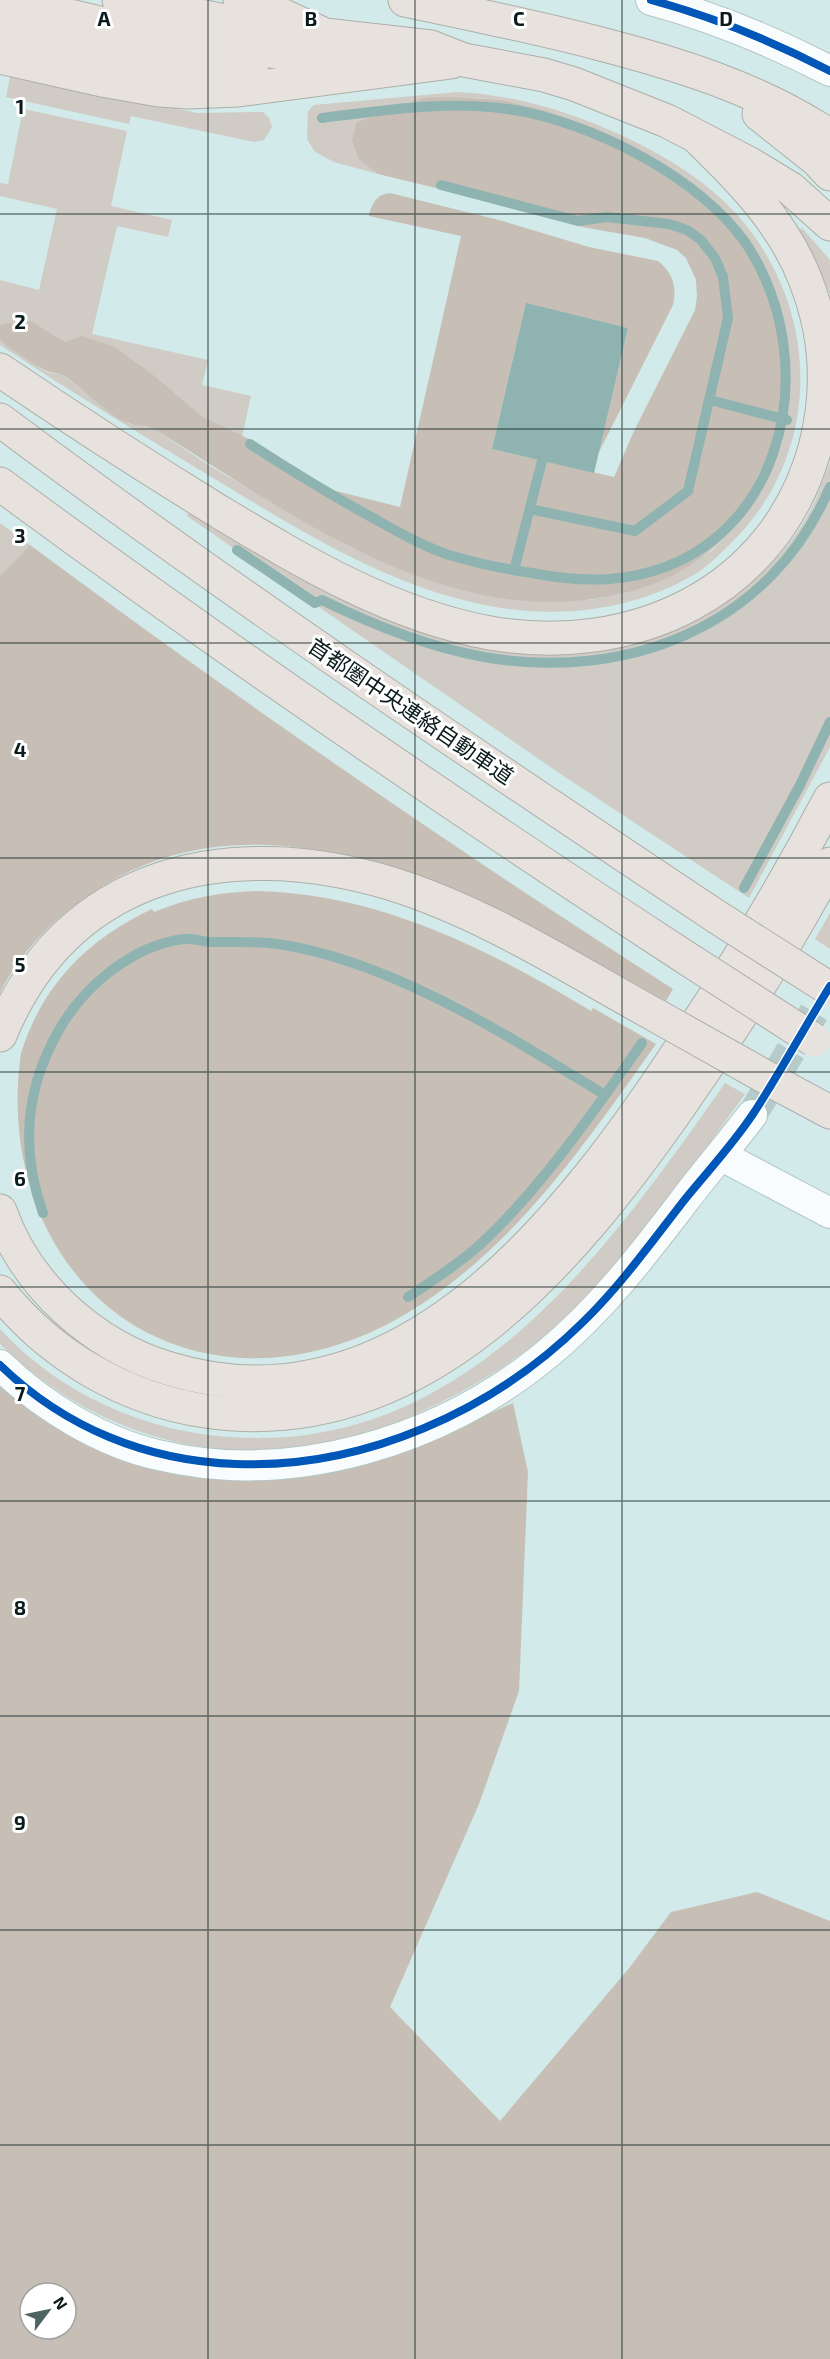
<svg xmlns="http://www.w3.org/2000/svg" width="830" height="2359" font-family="'Exo 2','Noto Sans JP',sans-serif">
<rect width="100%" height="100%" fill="#d2eae9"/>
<g fill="#d0cbc4">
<polygon points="11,72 197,113 263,112 269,118 272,127 264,140 254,142 131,116 129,124 6,97"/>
<path d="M458 92C515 95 571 112 623 136 670 158 717 187 749 229 820 322 819 452 736 538 724 550 712 563 697 573 632 612 554 620 480 604 386 584 304 533 223 484 148 439 73 393 0 345V340L47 372 60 374 86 391 108 411 129 424 151 427 210 466 348 546 465 591 528 601 591 600 626 593 648 586 684 569 713 550 726 536 728 522 747 498 764 468 791 382 786 339 778 308 768 282 744 241 718 212 690 188 666 172 634 154 527 106 502 100 473 98H423L358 122 359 160 378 174 334 162 315 152 307 139 308 111 314 105Z"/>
<polygon points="23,109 127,131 111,206 172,220 168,237 117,226 92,334 208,360 202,385 251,396 242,437 203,417 155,376 115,347 65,342 31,321 0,326 0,280 39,290 57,209 0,196 0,183 8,184"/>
<polygon points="802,228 830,260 830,294 799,230"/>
<path d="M830 462V747L749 898 562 775 187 516V514H191L300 575 603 650C685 635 761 593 805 520 816 502 823 481 830 462Z"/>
<polygon points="0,523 30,545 0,576"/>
<polygon points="830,913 830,949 815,939"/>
<path d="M725 1083 745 1094C687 1174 629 1259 556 1326 518 1360 475 1386 429 1408 412 1415 396 1425 379 1430 238 1475 106 1446 0 1344V1329C51 1385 126 1423 201 1434 452 1470 599 1263 725 1083Z"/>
</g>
<g fill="#c7bfb6" fill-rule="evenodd">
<path d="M451 97 502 100 547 111 628 144 634 154 690 188 718 212 744 241 768 282 778 308 786 339 791 382 776 440 747 498 728 522 726 536C695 568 655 588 611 596 443 630 289 512 154 429 146 424 136 427 128 423 103 413 86 388 62 375 57 372 50 373 45 370 30 362 13 351 0 340V326L2 324 31 321 65 342 82 336 115 347 155 376 203 417 253 441 332 490 400 507 461 236 369 216C372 203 376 195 390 193L499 220 589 247 658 261C673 273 677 286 673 305L598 454 628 328 526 304 492 449 614 477 634 431 695 310 697 296 696 280 686 258 677 250 645 238 582 227 514 207 378 174 359 160 352 140 357 122 423 98Z"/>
<path d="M30 545C239 700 454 849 673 989L666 1001C505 910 276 772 95 891 56 916 21 951 0 993V576Z"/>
<path d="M258 891C380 894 488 949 591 1011L593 1008 656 1044C585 1144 512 1252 404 1315 350 1347 284 1365 222 1356 77 1336 0 1197 21 1053 43 984 88 939 152 909L154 912C188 898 221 892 258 891Z"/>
<path d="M0 1386 45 1420 199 1477 257 1481 312 1476 365 1463 437 1437 513 1403 528 1472 519 1691 479 1804 390 2007 500 2121 630 1967 671 1912 757 1892 830 1921V2359H0ZM30 2293H66V2329H30Z"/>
</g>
<polygon fill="#8eb3b1" points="526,303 628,328 594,473 492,449"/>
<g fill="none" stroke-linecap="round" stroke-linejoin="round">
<g stroke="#8eb3b1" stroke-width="10">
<polyline points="441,185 578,221 607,217 669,224 687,230 701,240 715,258 723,277 728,318 688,491 635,531 530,509"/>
<polyline points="710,400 787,420"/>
<path d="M250 444C290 470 331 495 373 518 398 532 422 546 449 555 476 563 504 569 532 573 558 578 584 581 610 579 780 566 830 369 745 242 698 178 606 131 530 113 461 98 391 109 322 118"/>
<path d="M237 550 315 603 322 600C373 625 428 647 484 657 628 682 771 626 830 487"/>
<polyline points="514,570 542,461"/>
<polyline points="744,888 800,785 830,722"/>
<path d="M43 1213C20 1149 25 1089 59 1030 84 986 132 946 183 939 192 938 201 941 210 942 233 942 255 941 278 944 392 961 508 1036 605 1095"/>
<path d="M408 1297C431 1282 454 1267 475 1249 537 1194 594 1111 642 1043"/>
</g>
<polyline stroke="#b4cbca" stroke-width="30" stroke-dasharray="30 15" stroke-linecap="butt" points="752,1115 830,986"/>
<defs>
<g id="street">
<path d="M651 0C714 17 772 41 830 71"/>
<polyline points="722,1156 830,1213"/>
<path d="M0 1365C42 1406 101 1442 158 1455 292 1487 442 1441 546 1355 600 1311 642 1256 684 1201 706 1172 730 1144 752 1115"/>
</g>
<g id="highway">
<polyline points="0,0 170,39 353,61"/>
<polyline points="119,0 276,31"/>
<polyline points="240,0 262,6 325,35 431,47 464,60 544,75 574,84 667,121 750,164 791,189 830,224"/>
<path d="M405 0C468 13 531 26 593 42 675 63 758 88 830 136"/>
<path d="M0 28C83 47 166 67 252 73"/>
<polyline points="0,57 102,80 159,90 189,92 238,90 451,62"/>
<polyline points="759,114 817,160 830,174"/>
<path d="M0 370C72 419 145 466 218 511 303 562 391 615 490 633 632 658 775 593 815 448 830 391 827 334 805 279 783 222 740 179 697 137"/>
<path d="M0 420C233 594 475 756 717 917"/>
<path d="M0 484C225 650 456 808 691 961"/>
<path d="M0 1035C68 869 230 836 389 883 484 912 570 968 657 1016"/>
<polyline points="785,1088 830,1112"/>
<path d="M0 1211C26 1286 93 1345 167 1368 403 1442 575 1210 687 1039 739 961 787 881 830 799"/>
<path d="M0 1292C50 1355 125 1399 205 1411 421 1443 571 1262 681 1104 735 1027 785 947 830 864"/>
</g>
</defs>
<use href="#street" stroke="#b3c7c6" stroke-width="32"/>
<use href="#highway" stroke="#acaea9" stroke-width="35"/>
<use href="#street" stroke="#f8fcfc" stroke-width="30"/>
<use href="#highway" stroke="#e8e2de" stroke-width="33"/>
<defs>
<g id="highway-bridge">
<polyline points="717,917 830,989"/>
<polyline points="691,961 814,1040"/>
<polyline points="657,1016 785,1088"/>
</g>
</defs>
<use href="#highway-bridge" stroke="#acaea9" stroke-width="35" stroke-linecap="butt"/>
<use href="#highway-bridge" stroke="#e8e2de" stroke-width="33"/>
<defs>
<g id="cycleway">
<path d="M651 0C714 17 772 41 830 71"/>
<path d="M0 1365C65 1428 147 1461 236 1464 364 1469 493 1411 583 1322 622 1284 653 1240 686 1198 709 1170 733 1144 753 1114 780 1073 804 1028 830 986"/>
</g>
</defs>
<use href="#cycleway" stroke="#fff" stroke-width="11"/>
<use href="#cycleway" stroke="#0057b8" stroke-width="8"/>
</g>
<path fill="none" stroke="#091b1a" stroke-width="1.5" stroke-opacity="0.55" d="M208 0V2359M415 0V2359M622 0V2359M0 214H830M0 429H830M0 643H830M0 858H830M0 1072H830M0 1287H830M0 1501H830M0 1716H830M0 1930H830M0 2145H830"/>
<g text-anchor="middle" stroke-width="6" stroke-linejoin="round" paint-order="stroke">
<g font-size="22" fill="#091b1a" stroke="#fff">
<text transform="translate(411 711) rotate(34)" y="8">首都圏中央連絡自動車道</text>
</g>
</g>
<g font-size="20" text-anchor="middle" font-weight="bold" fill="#091b1a" stroke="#fff" stroke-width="6" stroke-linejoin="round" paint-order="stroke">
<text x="104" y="26">A</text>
<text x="311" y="26">B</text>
<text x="519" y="26">C</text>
<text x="726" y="26">D</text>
<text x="20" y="114">1</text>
<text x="20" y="329">2</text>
<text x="20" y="543">3</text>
<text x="20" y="757">4</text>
<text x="20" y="972">5</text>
<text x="20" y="1186">6</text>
<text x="20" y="1401">7</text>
<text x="20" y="1615">8</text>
<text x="20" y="1830">9</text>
</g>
<g transform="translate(48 2311) rotate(58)"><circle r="28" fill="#ffffff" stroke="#9da4a3" stroke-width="1.5"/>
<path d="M0-4.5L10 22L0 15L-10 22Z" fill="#4f6362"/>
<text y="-9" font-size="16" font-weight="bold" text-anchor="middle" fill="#091b1a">N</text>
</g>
</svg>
